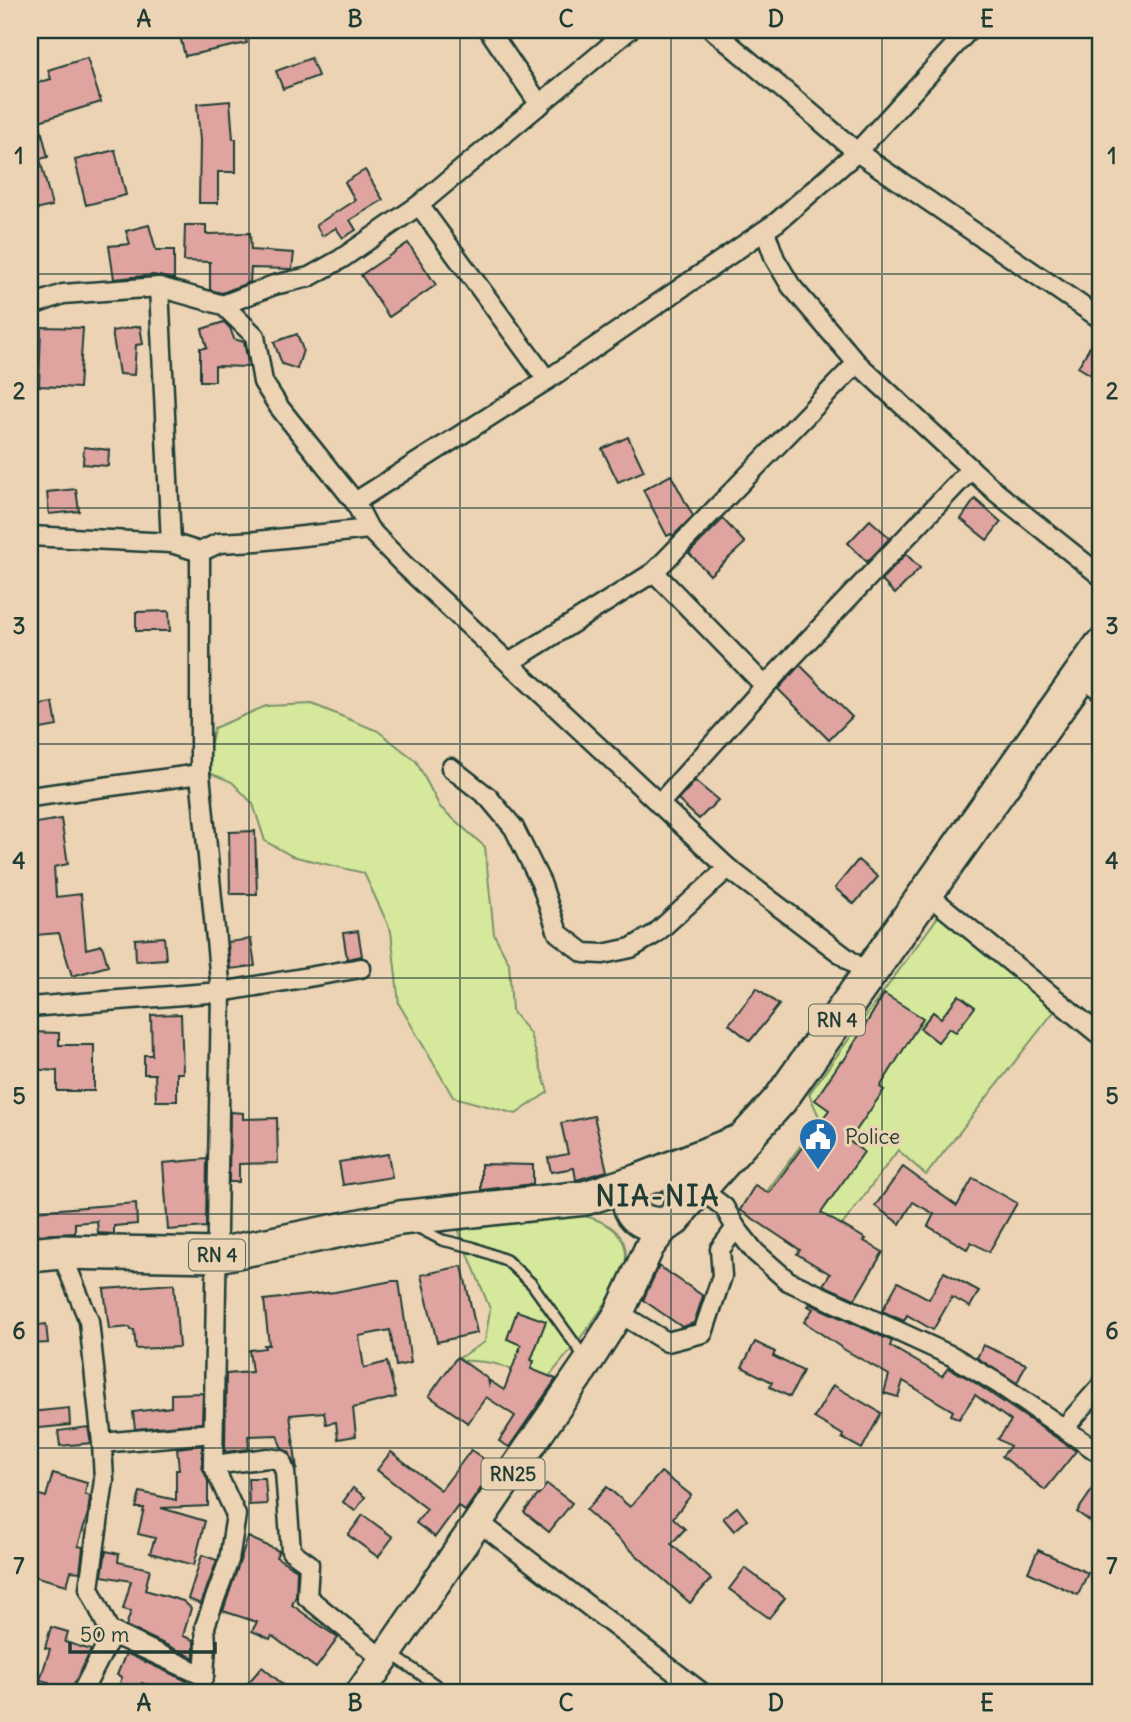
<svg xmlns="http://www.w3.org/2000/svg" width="1131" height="1722" font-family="Delius,sans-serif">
<rect width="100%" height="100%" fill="#ecd3b4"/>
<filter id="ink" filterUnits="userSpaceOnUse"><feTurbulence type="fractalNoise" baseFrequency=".0143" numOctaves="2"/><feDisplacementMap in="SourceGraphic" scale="14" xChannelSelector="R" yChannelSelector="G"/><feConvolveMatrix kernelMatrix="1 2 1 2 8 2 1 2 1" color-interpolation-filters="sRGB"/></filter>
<g filter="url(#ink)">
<g fill="#d5e89c" stroke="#7a9268" stroke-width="2">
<polygon points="312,704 378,731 416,761 440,807 485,847 494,934 509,963 512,1011 530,1034 548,1092 516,1114 453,1097 399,1004 391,931 364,873 292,856 265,841 253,804 232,782 205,771 214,728 266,706"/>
<polygon points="940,914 1056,1009 926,1175 898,1150 834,1236 768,1190 820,1119 809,1094"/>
<path d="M577 1214C599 1219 626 1228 626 1256 627 1287 559 1364 538 1390 509 1362 494 1362 456 1360L485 1342 490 1309 459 1231 477 1224Z"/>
</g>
<g fill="#dfa49f" stroke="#1f3d34" stroke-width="2">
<polygon points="209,30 244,30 247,43 185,56 180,36"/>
<polygon points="87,58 101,102 39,121 48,157 40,159 52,206 30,211 30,85 51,79 48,70"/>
<polygon points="311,58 318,76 283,89 276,71"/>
<polygon points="230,101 233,139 236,139 236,172 218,172 218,203 199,203 200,141 197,104"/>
<polygon points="115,150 126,195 86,205 75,160"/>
<polygon points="365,170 383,200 350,220 356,230 343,238 336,228 322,236 316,225 355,200 345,182"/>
<polygon points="149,225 156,250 174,250 174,279 153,275 114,279 109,246 130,244 126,231"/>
<polygon points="185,225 206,225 206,234 250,233 251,250 294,253 292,269 251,268 250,282 222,293 210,290 210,262 184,261"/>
<polygon points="408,243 436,285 389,317 361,275"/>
<polygon points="224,322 230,328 234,339 244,342 249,367 215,366 215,381 200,381 200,348 207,348 202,329"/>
<polygon points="140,326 143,344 136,345 134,375 119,374 112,331"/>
<polygon points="41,327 83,328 79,388 39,386"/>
<polygon points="1100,330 1101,330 1101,381 1078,367"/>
<polygon points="297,334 303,350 297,369 282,364 274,342"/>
<polygon points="628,437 644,471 618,482 602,449"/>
<polygon points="84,447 109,450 108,466 83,464"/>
<polygon points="671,475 693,516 673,536 671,534 667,536 643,490"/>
<polygon points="76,489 79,511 49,514 47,492"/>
<polygon points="975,499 1001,522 987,540 961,519"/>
<polygon points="723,519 745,543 710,575 689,553"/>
<polygon points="870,520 890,538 867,562 848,543"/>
<polygon points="906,554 920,568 895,594 881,580"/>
<polygon points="169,611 170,631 136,631 136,612"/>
<polygon points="800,665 852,717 829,740 778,689"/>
<polygon points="53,703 57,726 30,731 30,707"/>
<polygon points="695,781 718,800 699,819 678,800"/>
<polygon points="61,819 68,864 54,867 56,897 81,894 86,949 102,945 108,966 72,976 59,933 36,935 34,887 30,887 30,824"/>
<polygon points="255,831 257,894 230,894 229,832"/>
<polygon points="858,860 878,877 854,904 835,888"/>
<polygon points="358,931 362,956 347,959 343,933"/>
<polygon points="164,937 166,959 136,961 135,939"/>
<polygon points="251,939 255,966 230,969 228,942"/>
<polygon points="757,988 779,1005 750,1041 729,1024"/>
<polygon points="884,994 923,1018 880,1087 884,1090 849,1141 864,1152 821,1213 866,1239 864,1241 883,1252 855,1299 823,1285 830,1274 797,1254 800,1250 740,1210 755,1185 769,1193 829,1110 815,1100 841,1061 843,1062"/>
<polygon points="959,995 975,1007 956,1032 949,1028 938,1042 920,1028 933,1012 941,1018"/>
<polygon points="181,1014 183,1073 177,1073 177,1101 156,1101 155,1074 144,1074 144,1055 152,1055 151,1015"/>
<polygon points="30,1032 59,1033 59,1045 94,1045 94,1091 57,1091 57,1071 30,1069"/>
<polygon points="230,1112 243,1113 243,1119 277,1118 278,1163 239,1164 239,1182 229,1182"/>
<polygon points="594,1116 607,1171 576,1180 574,1168 551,1172 548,1158 568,1154 561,1123"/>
<polygon points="388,1154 392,1177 343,1185 339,1162"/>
<polygon points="207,1159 206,1227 168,1230 163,1163"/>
<polygon points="481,1164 533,1165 533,1184 481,1190"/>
<polygon points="903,1167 957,1206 973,1178 1017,1203 989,1252 971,1242 967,1249 928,1226 934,1214 913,1202 900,1224 875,1206"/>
<polygon points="136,1203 137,1224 114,1226 114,1234 98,1233 97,1221 75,1223 75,1233 36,1235 34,1211"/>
<polygon points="462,1266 477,1333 437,1342 421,1275"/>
<polygon points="659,1266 703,1296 694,1323 682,1327 643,1300"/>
<polygon points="944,1272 979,1291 970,1307 952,1297 933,1330 907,1315 904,1321 882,1311 898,1282 929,1299"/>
<polygon points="392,1281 399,1281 411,1363 396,1366 390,1330 359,1336 364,1368 387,1362 396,1397 353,1408 356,1436 338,1439 336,1422 326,1424 324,1412 290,1415 297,1470 289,1452 282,1449 277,1435 248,1436 249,1449 225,1452 226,1374 252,1372 249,1350 265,1348 264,1345 269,1345 264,1300 335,1292"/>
<polygon points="174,1284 179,1347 136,1349 134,1330 131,1330 130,1327 109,1329 104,1289"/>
<polygon points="810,1304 892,1341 890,1346 942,1376 948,1368 968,1378 1076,1451 1045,1490 1002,1456 1010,1446 998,1439 1011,1421 975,1395 959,1419 951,1415 953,1411 903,1381 898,1397 884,1393 889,1375 845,1350 804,1322 813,1309 808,1306"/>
<polygon points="517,1311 546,1321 531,1360 534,1361 531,1369 556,1379 509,1447 499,1441 515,1416 486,1397 468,1423 429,1396 457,1357 488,1379 489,1384 490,1381 504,1390 521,1345 507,1339"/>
<polygon points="46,1324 48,1343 31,1344 30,1326"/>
<polygon points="755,1342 775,1352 773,1356 803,1371 790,1397 770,1387 772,1382 742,1367"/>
<polygon points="983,1345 1026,1364 1017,1383 977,1358"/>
<polygon points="833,1385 881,1413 862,1449 842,1438 843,1435 814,1418"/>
<polygon points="203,1393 202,1423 135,1429 133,1412 171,1407 171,1394"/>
<polygon points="69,1408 70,1425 30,1429 30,1412"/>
<polygon points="88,1427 91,1443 60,1446 58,1431"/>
<polygon points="202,1445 202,1467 208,1481 208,1506 161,1508 205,1521 194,1565 150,1553 155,1538 138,1534 144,1508 136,1508 140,1492 176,1500 176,1470 179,1470 177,1448"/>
<polygon points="471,1450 494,1466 486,1477 488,1478 465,1511 458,1506 435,1537 416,1523 427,1509 377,1470 391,1452 441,1490"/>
<polygon points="661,1472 691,1495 673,1518 685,1529 671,1544 711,1579 690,1603 586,1510 607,1487 630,1507"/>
<polygon points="53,1473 87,1483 85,1494 90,1496 88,1513 78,1546 83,1547 80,1572 71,1571 67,1585 30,1575 30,1492 46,1497"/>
<polygon points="1101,1477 1101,1529 1077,1512"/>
<polygon points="248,1478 265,1478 267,1504 249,1505"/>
<polygon points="547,1484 572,1503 549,1532 524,1512"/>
<polygon points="353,1488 365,1497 355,1511 343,1502"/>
<polygon points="737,1507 747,1520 734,1531 723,1518"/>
<polygon points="363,1515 393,1537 378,1557 348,1535"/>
<polygon points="248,1537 279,1551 276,1557 297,1570 296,1596 292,1605 338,1638 316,1668 272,1636 270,1639 252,1631 257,1622 223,1611"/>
<polygon points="1038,1550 1088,1573 1078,1595 1028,1572"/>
<polygon points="106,1551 119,1554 118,1562 150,1569 145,1590 183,1601 191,1608 183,1636 194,1640 194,1658 126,1626 131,1611 123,1609 131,1581 102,1576"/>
<polygon points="202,1555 217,1560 201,1604 188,1599"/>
<polygon points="745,1568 785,1598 769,1618 729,1589"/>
<polygon points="51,1627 68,1632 65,1642 91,1650 71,1692 47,1692 49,1682 40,1680 50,1649 45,1648"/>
<polygon points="126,1653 187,1681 183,1692 164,1692 142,1683 138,1692 117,1692 122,1677 117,1675"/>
<polygon points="262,1667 292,1692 257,1692 247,1684"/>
</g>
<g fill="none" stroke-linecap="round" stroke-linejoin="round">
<defs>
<g id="lane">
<polyline points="415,1226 442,1240 472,1247 506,1260 532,1284 585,1358"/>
<polyline points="390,1653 446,1692"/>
</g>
<g id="street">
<polyline points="489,30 540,105"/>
<polyline points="713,30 857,152 1101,319"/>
<polyline points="1100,30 1101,31"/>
<polyline points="419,205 547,380"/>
<polyline points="765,231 775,259 791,286 857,363 997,493 1101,576"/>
<polyline points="159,287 171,543"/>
<polyline points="223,305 255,336 263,382 279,407 355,502 369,529 404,565 728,868 869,975"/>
<polyline points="30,306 63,294 159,287 223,305 274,285 309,277 341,259 419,205 629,30"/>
<polyline points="355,502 547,380 777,222 857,152 969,30"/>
<polyline points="30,536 171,543 200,552 219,543 257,541 369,529"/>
<polyline points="200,552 200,774 221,992 213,1465 236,1515 229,1560 205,1626 206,1646 204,1676"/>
<polyline points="654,572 765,686"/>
<polyline points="509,663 654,572 857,363"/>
<polyline points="1079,675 1101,691"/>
<polyline points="451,768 488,797 514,828 541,883 558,933 584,953 603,954 631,948 655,934 728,868"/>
<polyline points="30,797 200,774"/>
<polyline points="659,804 765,686 971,469"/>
<polyline points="926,893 1101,1036"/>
<polyline points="30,1007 221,992 361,968"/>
<polyline points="700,1189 724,1207 736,1228 755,1252 788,1281 954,1357 999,1384 1101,1454"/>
<polyline points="61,1252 89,1321 102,1443 104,1480 89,1588 109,1630 204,1676 112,1634 82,1692"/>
<polyline points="619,1313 667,1342 703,1333 722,1276 720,1249 736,1228"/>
<polyline points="1065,1427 1101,1386"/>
<polyline points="102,1443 213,1433"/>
<polyline points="213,1465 268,1458 281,1460 285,1472 291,1551 309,1564 307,1597 384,1660"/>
<polyline points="480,1523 701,1692"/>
</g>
<polyline id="primary" points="361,1692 588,1362 619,1313 650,1246 669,1222"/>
<g id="highway">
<path d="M639 1181C601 1225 692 1246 680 1193"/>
<polyline points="678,1212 780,1100 1101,646"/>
<polyline points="30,1255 61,1252 218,1255 400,1218 585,1198 639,1181 741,1141"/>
</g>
</defs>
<use href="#lane" stroke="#1f3d34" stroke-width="14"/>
<use href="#street" stroke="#1f3d34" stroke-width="23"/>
<use href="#primary" stroke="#1f3d34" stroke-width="33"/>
<use href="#highway" stroke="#1f3d34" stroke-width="38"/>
<use href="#lane" stroke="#ecd3b4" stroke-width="9"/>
<use href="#street" stroke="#ecd3b4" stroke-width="18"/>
<use href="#primary" stroke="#ecd3b4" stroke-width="28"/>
<use href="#highway" stroke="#ecd3b4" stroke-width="33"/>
</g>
</g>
<path fill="none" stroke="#1f3d34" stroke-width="2" stroke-opacity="0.55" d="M249 30V1692M460 30V1692M671 30V1692M882 30V1692M30 274H1101M30 508H1101M30 744H1101M30 978H1101M30 1214H1101M30 1448H1101"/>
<defs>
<symbol id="civic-pin" viewBox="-11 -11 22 30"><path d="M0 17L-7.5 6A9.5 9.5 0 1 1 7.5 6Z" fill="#1f6fb2" stroke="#ecd3b4"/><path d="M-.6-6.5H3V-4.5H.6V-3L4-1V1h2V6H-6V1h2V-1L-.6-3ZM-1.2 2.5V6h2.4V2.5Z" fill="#fff"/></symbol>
</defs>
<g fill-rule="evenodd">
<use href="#civic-pin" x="796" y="1115" width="44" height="60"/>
</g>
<g text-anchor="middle" stroke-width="6" stroke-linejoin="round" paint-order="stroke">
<g fill="#ecd3b4" stroke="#5c6a5a" stroke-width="2">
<rect x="809" y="1004.5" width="56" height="31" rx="5"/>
<rect x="189" y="1239.5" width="56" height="31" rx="5"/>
<rect x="481.5" y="1458.5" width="63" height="31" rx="5"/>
</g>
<g font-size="19" font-weight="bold" fill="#1f3d34">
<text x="837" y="1027">RN 4</text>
<text x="217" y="1262">RN 4</text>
<text x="513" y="1481">RN25</text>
</g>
<g font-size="21" fill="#1f3d34" stroke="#ecd3b4" text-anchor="start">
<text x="845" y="1144">Police</text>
</g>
<g font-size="28" font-weight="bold" letter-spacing="2" fill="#1f3d34" stroke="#ecd3b4">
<text x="658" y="1206">NIA-NIA</text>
</g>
</g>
<rect width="1131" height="1722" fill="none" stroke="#ecd3b4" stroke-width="77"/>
<path d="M70 1642v10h145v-10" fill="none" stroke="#1f3d34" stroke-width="3.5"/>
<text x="80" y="1642" font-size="21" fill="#1f3d34" stroke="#ecd3b4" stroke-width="5" paint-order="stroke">50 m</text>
<rect x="38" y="38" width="1054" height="1646" fill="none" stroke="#1f3d34" stroke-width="2.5"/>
<g font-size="23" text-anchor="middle" font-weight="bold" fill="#1f3d34">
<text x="144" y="27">A</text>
<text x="355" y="27">B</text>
<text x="566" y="27">C</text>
<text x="776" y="27">D</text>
<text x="987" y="27">E</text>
<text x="19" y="164">1</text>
<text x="1112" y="164">1</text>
<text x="19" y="399">2</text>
<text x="1112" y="399">2</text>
<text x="19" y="634">3</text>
<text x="1112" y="634">3</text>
<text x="19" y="869">4</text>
<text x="1112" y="869">4</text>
<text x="19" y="1104">5</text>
<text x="1112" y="1104">5</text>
<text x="19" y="1339">6</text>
<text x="1112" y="1339">6</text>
<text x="19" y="1574">7</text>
<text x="1112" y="1574">7</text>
<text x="144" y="1711">A</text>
<text x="355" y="1711">B</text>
<text x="566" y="1711">C</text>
<text x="776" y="1711">D</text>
<text x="987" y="1711">E</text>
</g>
</svg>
